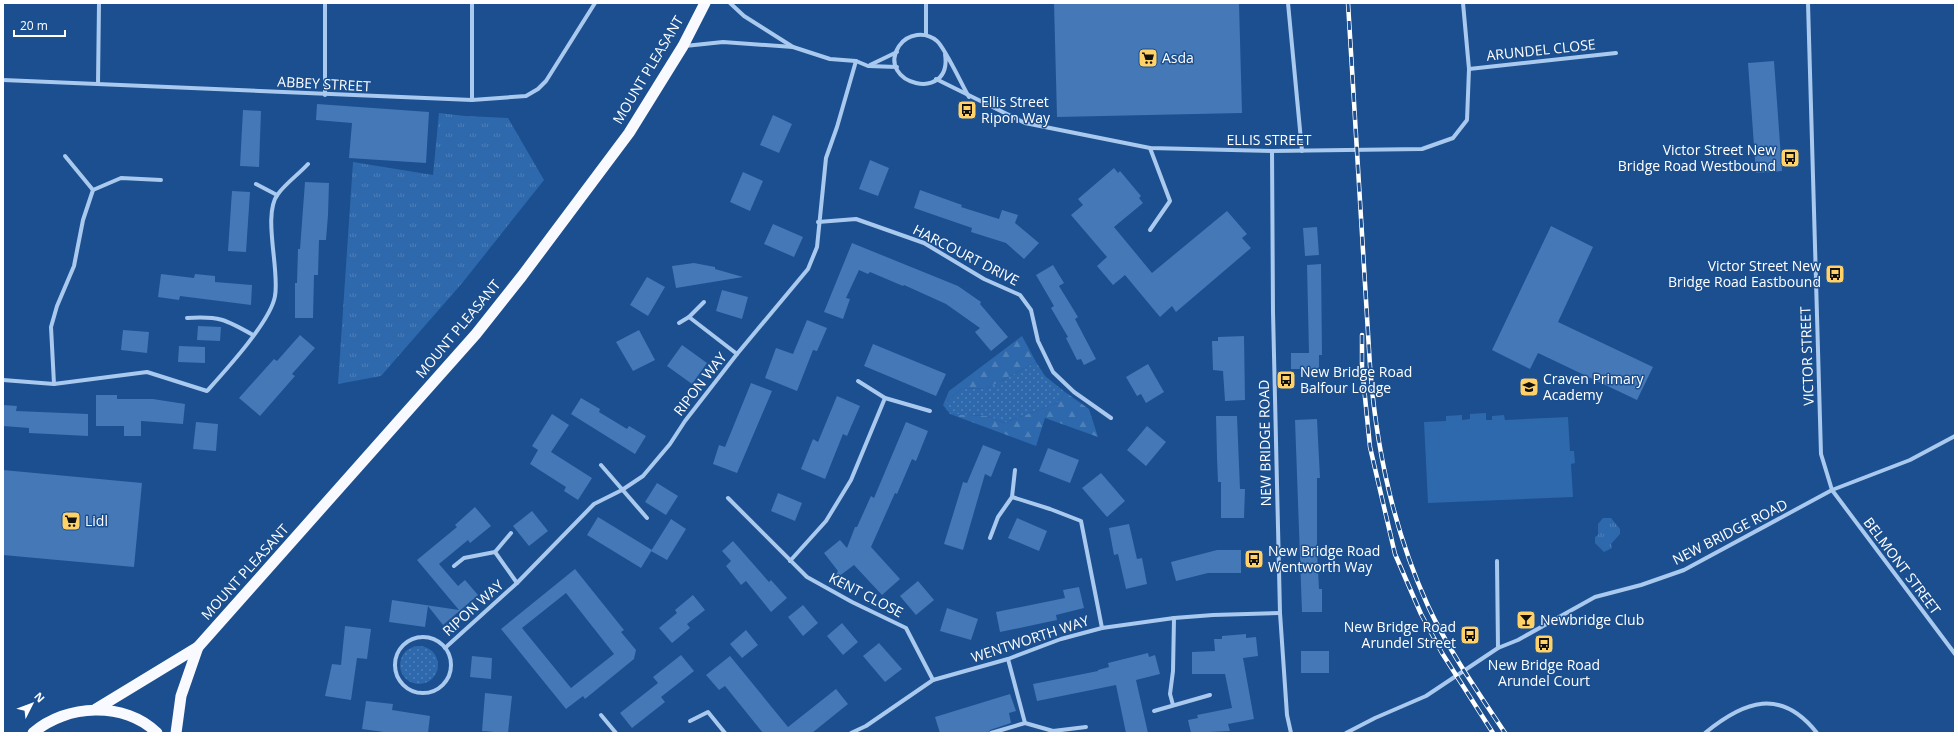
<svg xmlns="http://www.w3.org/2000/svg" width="1958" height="736" font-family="'Open Sans',sans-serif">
<defs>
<pattern id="grass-dots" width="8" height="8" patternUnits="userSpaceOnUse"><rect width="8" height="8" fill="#2e69ad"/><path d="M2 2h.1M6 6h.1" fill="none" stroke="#4d80b9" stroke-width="1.8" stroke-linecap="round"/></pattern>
<pattern id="forest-firs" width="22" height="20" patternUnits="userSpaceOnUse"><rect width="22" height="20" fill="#2e69ad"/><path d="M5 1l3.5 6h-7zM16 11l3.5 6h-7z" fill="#4d80b9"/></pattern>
<pattern id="park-tufts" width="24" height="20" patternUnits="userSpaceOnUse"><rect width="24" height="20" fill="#2e69ad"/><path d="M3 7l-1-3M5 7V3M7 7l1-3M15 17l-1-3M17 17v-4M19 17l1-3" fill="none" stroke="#4d80b9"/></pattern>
</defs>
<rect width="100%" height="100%" fill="#1b4f8f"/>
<g fill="url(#grass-dots)">
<polygon points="1036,362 1045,376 1065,392 1057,403 1004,423 988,416 950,414 943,405 962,388 986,389"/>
<circle cx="419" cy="665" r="19"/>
</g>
<g fill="url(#forest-firs)">
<polygon points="1022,336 1036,362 986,389 962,388 943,405 949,391"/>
<polygon points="1065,392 1089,409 1098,437 1045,418 1036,446 950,414 988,416 1004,423 1057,403"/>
</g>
<g fill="url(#park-tufts)">
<polygon points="439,113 465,116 508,118 544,180 463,282 381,376 338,384 353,162 433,175"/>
<polygon points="1603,518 1611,518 1620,529 1620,534 1611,544 1612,548 1604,552 1595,543 1595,537 1598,535 1598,524"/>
</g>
<polygon fill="#2e69ad" points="1486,413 1486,420 1492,420 1492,416 1504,415 1505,420 1568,417 1570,451 1574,451 1575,463 1571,464 1573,497 1428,503 1424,422 1446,421 1446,416 1462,415 1462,420 1470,419 1470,414"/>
<g fill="#4478b7" fill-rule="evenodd">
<polygon points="1054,3 1239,3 1242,113 1057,117"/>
<polygon points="1774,61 1782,171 1756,173 1748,63"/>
<polygon points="317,104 429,112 426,163 349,158 352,123 316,120"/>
<polygon points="243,110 261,111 259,167 240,166"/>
<polygon points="773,115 792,124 779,153 760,145"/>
<polygon points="870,160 889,168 878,196 859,189"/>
<polygon points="1114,168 1118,173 1120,171 1141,196 1139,198 1143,203 1114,227 1152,273 1227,211 1247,234 1242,238 1251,248 1176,312 1172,306 1160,317 1125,275 1113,285 1097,266 1107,257 1071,215 1083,205 1078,199"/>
<polygon points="743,172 763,181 750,211 730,202"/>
<polygon points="305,182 329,183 328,215 326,240 319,240 318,275 314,275 313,318 295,318 295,283 297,283 298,249 300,249"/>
<polygon points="920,190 962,205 961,207 999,219 1002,210 1018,215 1015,223 1039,243 1024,259 1006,243 971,232 972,228 914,208"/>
<polygon points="232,191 250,192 246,252 228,251"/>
<polygon points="773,224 803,237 794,257 764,244"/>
<polygon points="1551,226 1593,247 1558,322 1653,367 1637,400 1538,353 1530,369 1492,350"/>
<polygon points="1317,227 1319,255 1305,256 1303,228"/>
<polygon points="852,243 958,286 981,302 980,304 1008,337 991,351 975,332 980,328 946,304 904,285 903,286 870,272 868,274 859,270 846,298 850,299 843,319 824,312"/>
<polygon points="694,263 715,267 715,269 743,277 676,288 672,266"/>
<polygon points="1321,264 1322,355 1319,355 1319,369 1291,369 1291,353 1309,353 1307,265"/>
<polygon points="1053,265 1064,283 1059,286 1078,317 1075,319 1096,359 1084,365 1081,359 1077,360 1066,338 1068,337 1051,308 1054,306 1036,275"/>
<polygon points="161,274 194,278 195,274 215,276 215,282 252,285 251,305 180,296 179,300 158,297"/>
<polygon points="647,277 665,287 648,316 630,305"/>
<polygon points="722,290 748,297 742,319 716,311"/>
<polygon points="807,320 827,328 817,351 813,350 797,391 765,378 776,348 793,354"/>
<polygon points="198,326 221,327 220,341 197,340"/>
<polygon points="123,330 149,332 147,353 121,350"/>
<polygon points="639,330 655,360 633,371 616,342"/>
<polygon points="300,335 315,348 292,374 295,376 260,416 239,398 274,359 277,361"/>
<polygon points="1244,336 1245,400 1225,401 1223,371 1213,370 1212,341 1218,341 1218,337"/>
<polygon points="873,344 946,374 936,396 864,366"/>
<polygon points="682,345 707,363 692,384 667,366"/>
<polygon points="179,346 205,347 205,363 178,362"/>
<polygon points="1148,364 1164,392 1146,403 1141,394 1137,396 1126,377"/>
<polygon points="751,383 772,391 737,473 713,464 719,445 725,447"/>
<polygon points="96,395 117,395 117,399 153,399 185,404 183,424 141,421 141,436 124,436 124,426 96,426"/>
<polygon points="837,396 860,406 847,436 843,434 825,479 801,469 813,439 818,442"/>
<polygon points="581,398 600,409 599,412 627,429 629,426 646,436 635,454 571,414"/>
<polygon points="3,405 17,406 16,411 88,414 88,436 29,433 29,428 3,426"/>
<polygon points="552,414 569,425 551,452 592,478 578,500 564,491 566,487 530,464 538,450 532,446"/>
<polygon points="1216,416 1237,416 1240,489 1245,489 1244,518 1221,518 1221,482 1218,482 1217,457"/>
<polygon points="1317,419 1320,478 1317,478 1317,551 1319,589 1322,589 1322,612 1302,612 1295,420"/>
<polygon points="196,422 218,424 216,451 193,449"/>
<polygon points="906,422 928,431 916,461 912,459 897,494 895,493 871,547 900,579 882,595 854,565 834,580 838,571 824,553 840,540 847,548 855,527 857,527 871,496 874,498"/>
<polygon points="1147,426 1166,442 1146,466 1127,450"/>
<polygon points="983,445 1001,452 991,477 985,474 963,550 944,544 963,482 967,483"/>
<polygon points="1048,448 1079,460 1070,483 1039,471"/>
<polygon points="3,470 142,483 134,567 3,555"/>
<polygon points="1101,473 1125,501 1107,517 1082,488"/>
<polygon points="657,483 678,496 666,515 645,502"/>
<polygon points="778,493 802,503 795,521 771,511"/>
<polygon points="475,507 491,526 470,543 468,540 439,564 458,586 465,580 478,595 443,625 428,606 425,627 389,622 392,600 459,610 417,560 457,527 455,525"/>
<polygon points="532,511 548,531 529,546 513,526"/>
<polygon points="598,517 652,550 641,568 587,535"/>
<polygon points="1017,518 1047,531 1039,551 1008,538"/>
<polygon points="671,519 686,529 667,560 651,551"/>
<polygon points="1129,524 1137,559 1142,558 1147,584 1126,589 1118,554 1114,555 1109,528"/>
<polygon points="733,541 769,582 771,580 787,598 771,612 746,581 741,585 726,566 731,561 722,551"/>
<polygon points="1217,550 1241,550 1241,573 1208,573 1176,581 1171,562"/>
<path d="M575 569 624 630 621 632 636 650 634 659 585 699 583 696 566 709 501 629ZM566 593 614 654 571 688 522 628Z"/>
<polygon points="918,581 934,600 916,615 900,596"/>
<polygon points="1079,587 1084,608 1056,615 1057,620 1000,632 996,612 1065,598 1063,590"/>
<polygon points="693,595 705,610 687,624 690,628 672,643 659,628 677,613 675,610"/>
<polygon points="803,605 818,623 803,636 788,617"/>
<polygon points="947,608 978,619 971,640 940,631"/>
<polygon points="842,623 858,642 843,655 827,636"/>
<polygon points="345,626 371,629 367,659 357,658 351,700 325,696 332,664 341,665"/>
<polygon points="746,630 758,645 742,658 730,644"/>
<polygon points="1246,634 1246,638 1256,637 1258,656 1243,658 1254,719 1228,724 1230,731 1191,733 1188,720 1198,718 1197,715 1232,708 1225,674 1192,674 1192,652 1215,651 1214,639 1222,639 1222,636"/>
<polygon points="879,643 902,669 885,682 863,656"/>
<rect x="1301" y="651" width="28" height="22"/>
<polygon points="1148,653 1149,657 1155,655 1160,674 1136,680 1148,733 1126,733 1116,685 1037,701 1033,684 1098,671 1098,670 1109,667 1108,663"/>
<polygon points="681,655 694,671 661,697 665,702 632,728 620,713 658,683 653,677"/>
<polygon points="472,656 492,658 491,679 470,677"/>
<polygon points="730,656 788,727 836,689 848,704 812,733 763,733 725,686 719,690 706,675"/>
<polygon points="485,693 512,696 508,733 482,731"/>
<polygon points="1010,694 1016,711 1009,713 1011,723 990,730 988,733 940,733 935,717"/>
<polygon points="366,701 393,704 392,710 430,716 428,733 391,733 362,729"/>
</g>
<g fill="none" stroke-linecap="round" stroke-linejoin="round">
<g stroke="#a9c9ee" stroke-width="4">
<polyline points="325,3 325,95"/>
<polyline points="730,3 744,16 793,47"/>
<polyline points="1288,3 1302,151"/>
<polyline points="1808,3 1821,454 1832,490 1955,654"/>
<polyline points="926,35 926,3"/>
<polyline points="685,46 723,42 793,47 830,59 856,61 868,66 897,67"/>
<path d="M945 54C953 104 875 84 899 46 903 40 910 36 917 35 925 34 931 36 937 41 945 48 962 85 969 97"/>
<polyline points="870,65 897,52"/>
<polyline points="1469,69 1616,53"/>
<polyline points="936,79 1025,123 1150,148 1272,151 1422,149 1453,138 1467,120 1469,69 1463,3"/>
<polyline points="3,80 472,100 526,96 538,89 546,81 595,3"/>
<polyline points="98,84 99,3"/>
<polyline points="472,100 472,3"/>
<polyline points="1150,148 1170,201 1150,230"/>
<polyline points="1272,151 1273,312 1280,613 1287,715 1291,733"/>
<polyline points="65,156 93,190"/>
<polyline points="256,184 277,195"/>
<polyline points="818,222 856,219 924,243 984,279 1020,295 1031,310 1038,341 1053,372 1074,392 1111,418"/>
<polyline points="689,317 737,354"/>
<path d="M187 318C219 316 225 319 253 335"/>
<polyline points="679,323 689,317 704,302"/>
<path d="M3 380 54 384 147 372 207 391C225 371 271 321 275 296 280 270 262 214 278 194 286 183 299 174 308 164"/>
<polyline points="858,381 885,398 930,411"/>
<polyline points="54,384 51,327 57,306 74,266 83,220 93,190 121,178 161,180"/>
<polyline points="601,465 647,518"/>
<polyline points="1012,497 1050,509 1081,521 1102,628"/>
<polyline points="728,498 807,577 852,602 906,628 933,680"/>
<polyline points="990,538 998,517 1012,497 1015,470"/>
<polyline points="495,552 517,583"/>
<polyline points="790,561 826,521 851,480 885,398"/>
<polyline points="1497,561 1498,648"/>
<polyline points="454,566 464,558 495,552 511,533"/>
<circle cx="423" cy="665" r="28"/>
<polyline points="445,648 517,583 594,504 622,490 643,476 670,444 685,421 737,354 808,269 817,247 826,158 837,127 856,61"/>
<polyline points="1173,705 1170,694 1173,671 1174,618"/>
<polyline points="1154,711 1210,695"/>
<polyline points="601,715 616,733"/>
<polyline points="690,721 708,712 725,733"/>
<polyline points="1025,723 1053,731 1086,727"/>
<polyline points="851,733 866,726 933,680 1008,659 1061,639 1102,628 1174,618 1213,615 1280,613"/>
<polyline points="991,733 1025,723 1008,659"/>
<polyline points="1346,733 1375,718 1426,696 1498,648 1518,640 1595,597 1641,585 1684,570 1832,490 1910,460 1955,436"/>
<path d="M1705 733C1744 701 1781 687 1817 733"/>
</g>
<g stroke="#f8faff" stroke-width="11">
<polyline points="96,709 198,647 476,334 522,276 629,133 683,46 705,3"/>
<path d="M33 733C66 704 125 701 157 733"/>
<polyline points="176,733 181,696 198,647"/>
</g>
<defs>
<g id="rail">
<path d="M1348 3 1370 366C1376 448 1394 531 1428 606 1449 651 1478 692 1505 733"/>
<polyline points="1362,335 1362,367 1370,447 1395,554 1421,614 1442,653 1493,733"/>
</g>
</defs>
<use href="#rail" stroke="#fff" stroke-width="4.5"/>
<use href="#rail" stroke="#1b4f8f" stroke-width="3" stroke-dasharray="9" stroke-linecap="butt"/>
</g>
<defs>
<symbol id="supermarket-square" viewBox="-11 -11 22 22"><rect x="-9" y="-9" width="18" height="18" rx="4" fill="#ffd166" stroke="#1b4f8f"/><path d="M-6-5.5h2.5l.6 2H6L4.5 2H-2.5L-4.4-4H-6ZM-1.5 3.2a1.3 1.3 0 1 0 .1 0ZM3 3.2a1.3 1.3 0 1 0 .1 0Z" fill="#111"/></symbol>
<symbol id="bus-square" viewBox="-11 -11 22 22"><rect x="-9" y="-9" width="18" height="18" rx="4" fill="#ffd166" stroke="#1b4f8f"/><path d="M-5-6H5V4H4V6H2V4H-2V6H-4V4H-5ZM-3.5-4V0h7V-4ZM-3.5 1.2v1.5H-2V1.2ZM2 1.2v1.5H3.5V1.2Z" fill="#111"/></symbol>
<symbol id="school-square" viewBox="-11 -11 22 22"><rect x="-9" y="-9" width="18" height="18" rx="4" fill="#ffd166" stroke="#1b4f8f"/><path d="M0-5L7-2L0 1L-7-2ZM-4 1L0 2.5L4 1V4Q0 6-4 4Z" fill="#111"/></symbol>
<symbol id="bar-square" viewBox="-11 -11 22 22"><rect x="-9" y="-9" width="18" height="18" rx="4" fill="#ffd166" stroke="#1b4f8f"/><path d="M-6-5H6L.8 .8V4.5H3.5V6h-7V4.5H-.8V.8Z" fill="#111"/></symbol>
</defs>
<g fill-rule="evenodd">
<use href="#supermarket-square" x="1137" y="47" width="22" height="22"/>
<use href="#bus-square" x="956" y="99" width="22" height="22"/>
<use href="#bus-square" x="1779" y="147" width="22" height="22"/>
<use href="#bus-square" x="1824" y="263" width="22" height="22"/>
<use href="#bus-square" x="1275" y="369" width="22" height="22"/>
<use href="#school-square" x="1518" y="376" width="22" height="22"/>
<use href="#supermarket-square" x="60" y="510" width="22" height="22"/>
<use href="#bus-square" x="1243" y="548" width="22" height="22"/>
<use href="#bar-square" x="1515" y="609" width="22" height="22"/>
<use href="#bus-square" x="1459" y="624" width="22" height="22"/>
<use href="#bus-square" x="1533" y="633" width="22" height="22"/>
</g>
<g text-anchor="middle" stroke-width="3" stroke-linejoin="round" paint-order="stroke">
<g font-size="14" fill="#fff" stroke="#1b4f8f">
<text transform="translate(1541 50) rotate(-6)" y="5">ARUNDEL CLOSE</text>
<text transform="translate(648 70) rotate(-59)" y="5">MOUNT PLEASANT</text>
<text transform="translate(324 84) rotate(3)" y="5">ABBEY STREET</text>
<text x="1269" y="145">ELLIS STREET</text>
<text transform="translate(966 255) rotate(27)" y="5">HARCOURT DRIVE</text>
<text transform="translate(458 329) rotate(-50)" y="5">MOUNT PLEASANT</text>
<text transform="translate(1807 356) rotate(-92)" y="5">VICTOR STREET</text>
<text transform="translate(700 384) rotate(-52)" y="5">RIPON WAY</text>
<text transform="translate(1265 443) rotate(-91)" y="5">NEW BRIDGE ROAD</text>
<text transform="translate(1730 532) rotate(-27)" y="5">NEW BRIDGE ROAD</text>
<text transform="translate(1902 566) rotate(53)" y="5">BELMONT STREET</text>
<text transform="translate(245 572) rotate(-48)" y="5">MOUNT PLEASANT</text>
<text transform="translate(866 595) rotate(27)" y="5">KENT CLOSE</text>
<text transform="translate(473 608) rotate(-42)" y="5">RIPON WAY</text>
<text transform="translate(1030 639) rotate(-18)" y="5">WENTWORTH WAY</text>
</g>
<g font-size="14" fill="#fff" stroke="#1b4f8f" text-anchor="start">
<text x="1162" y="63">Asda</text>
<text x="981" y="107">Ellis Street<tspan x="981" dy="16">Ripon Way</tspan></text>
<text x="1776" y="155" text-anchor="end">Victor Street New<tspan x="1776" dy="16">Bridge Road Westbound</tspan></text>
<text x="1821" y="271" text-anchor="end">Victor Street New<tspan x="1821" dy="16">Bridge Road Eastbound</tspan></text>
<text x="1300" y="377">New Bridge Road<tspan x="1300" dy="16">Balfour Lodge</tspan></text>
<text x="1543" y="384">Craven Primary<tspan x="1543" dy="16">Academy</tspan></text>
<text x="85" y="526">Lidl</text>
<text x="1268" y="556">New Bridge Road<tspan x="1268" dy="16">Wentworth Way</tspan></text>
<text x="1540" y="625">Newbridge Club</text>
<text x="1456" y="632" text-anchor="end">New Bridge Road<tspan x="1456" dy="16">Arundel Street</tspan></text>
<text x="1544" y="670" text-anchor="middle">New Bridge Road<tspan x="1544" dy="16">Arundel Court</tspan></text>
</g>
</g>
<rect width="1958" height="736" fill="none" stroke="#ffffff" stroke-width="8"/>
<g transform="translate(32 704) rotate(48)" stroke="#1b4f8f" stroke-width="3" paint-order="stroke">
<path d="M0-3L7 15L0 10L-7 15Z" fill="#ffffff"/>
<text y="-6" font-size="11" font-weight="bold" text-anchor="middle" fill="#ffffff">N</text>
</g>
<path d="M14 30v6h51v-6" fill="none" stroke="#ffffff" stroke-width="2"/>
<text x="20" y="30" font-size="12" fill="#ffffff" stroke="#1b4f8f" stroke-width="3" paint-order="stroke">20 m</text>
</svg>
